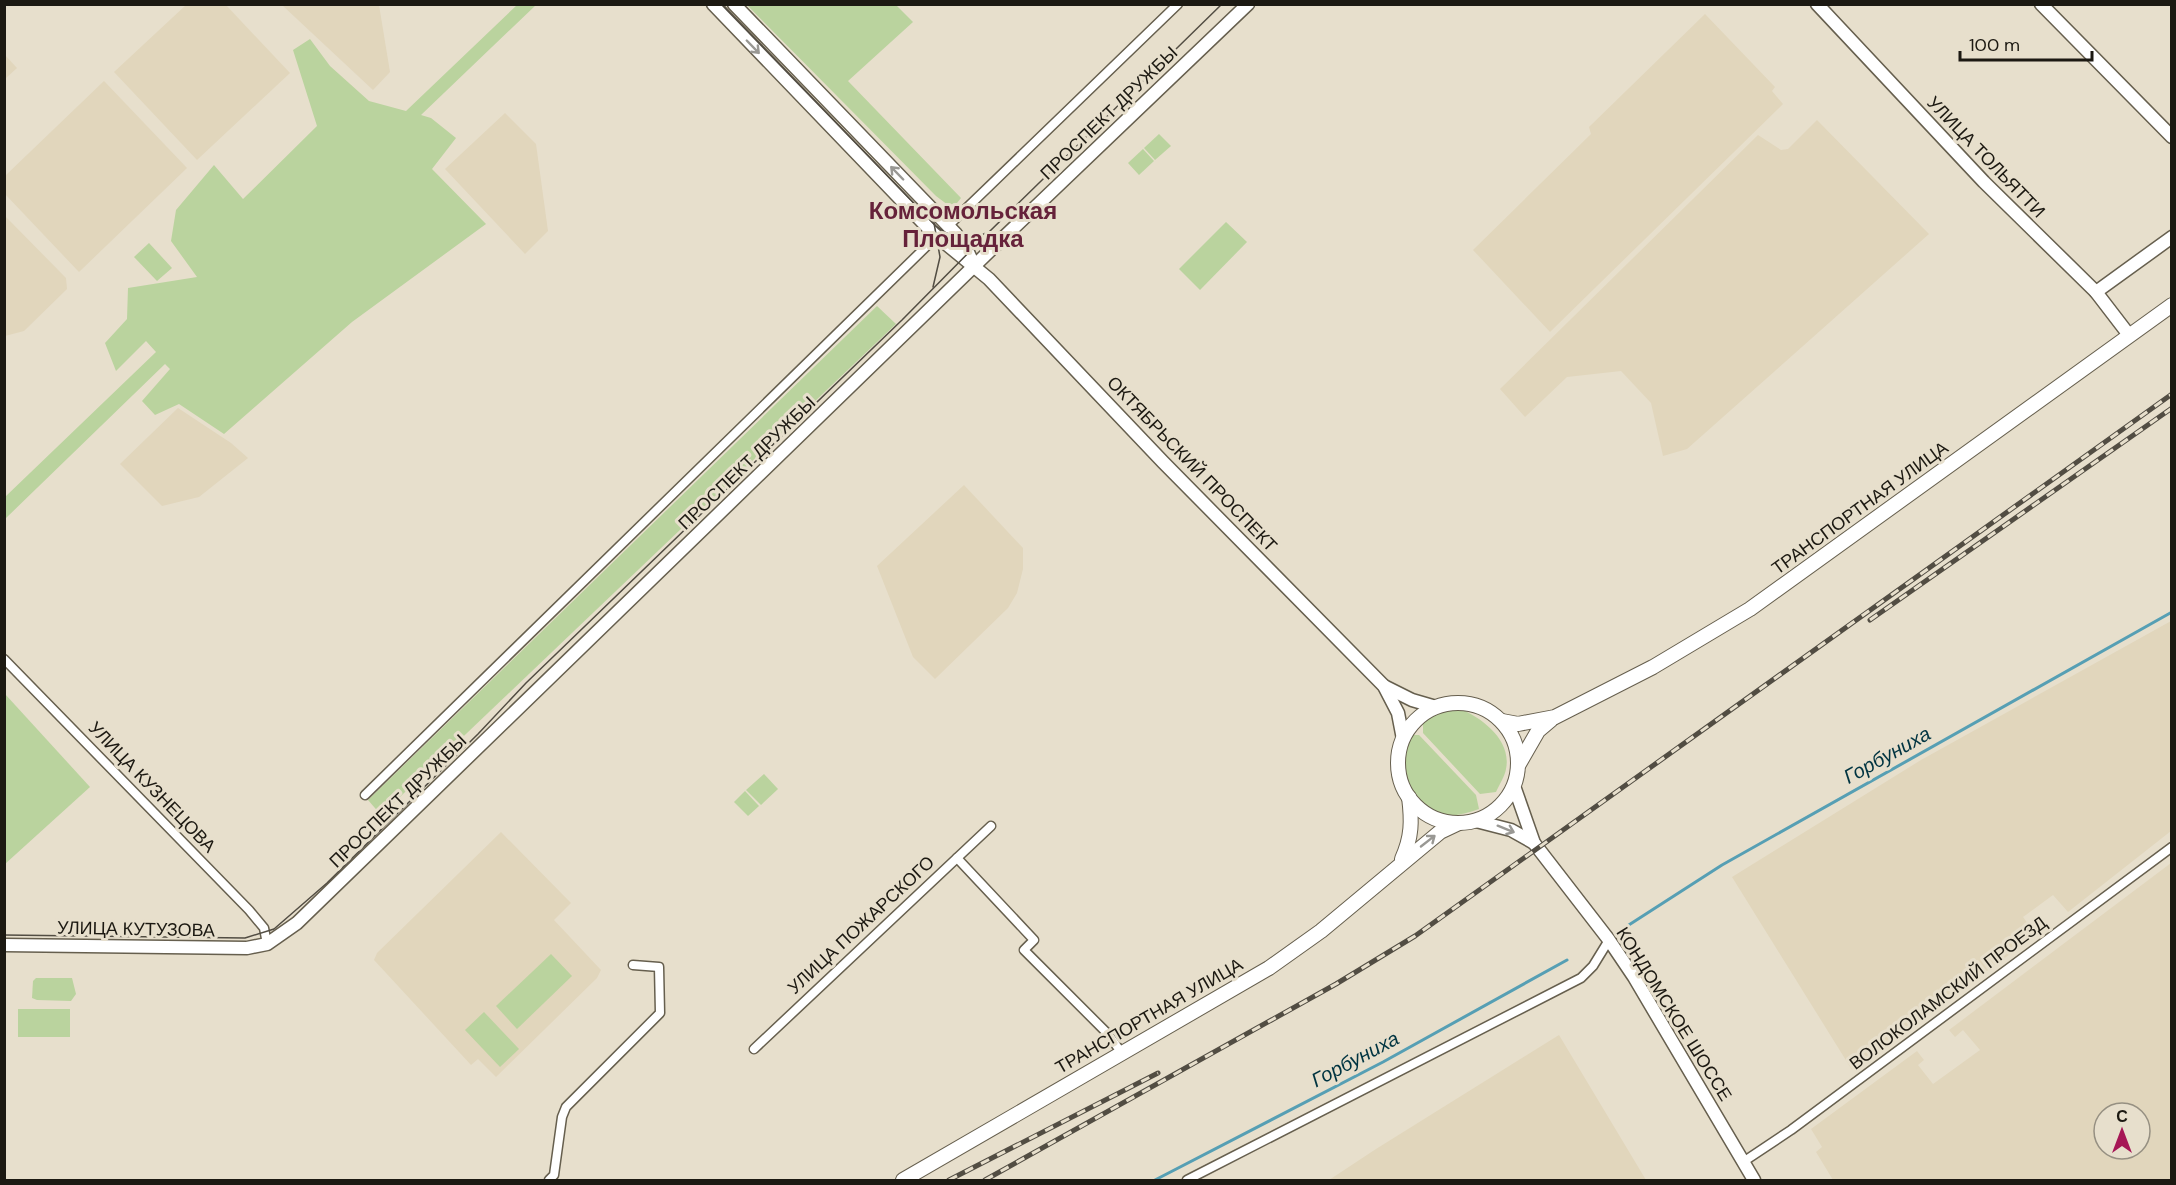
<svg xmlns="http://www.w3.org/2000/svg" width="2176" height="1185" font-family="'DM Sans',sans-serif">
<rect width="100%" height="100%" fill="#e7dfcc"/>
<g fill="#e1d6bc" fill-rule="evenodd">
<polygon points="226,5 290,73 197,160 114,72 186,5"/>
<polygon points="282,5 379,5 390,72 373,90"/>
<polygon points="1705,14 1775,87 1772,91 1783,104 1550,332 1473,250 1591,134 1589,127"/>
<polygon points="5,55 17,68 5,79"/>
<polygon points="104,81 187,168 79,272 5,194 5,176"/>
<polygon points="505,113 536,144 548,231 525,254 445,169"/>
<polygon points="1817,120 1929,234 1687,449 1663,456 1651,403 1621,371 1567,377 1525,417 1500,389 1758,135 1781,150 1788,149"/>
<polygon points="5,216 66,278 67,289 24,331 5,336"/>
<polygon points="178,408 231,443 248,458 199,497 162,506 120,464"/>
<polygon points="964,485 1023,548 1023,569 1017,593 1008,608 935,679 913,657 877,566"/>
<polygon points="2171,621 2171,831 2068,912 2053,895 2023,917 2036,935 1852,1070 1732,877 1921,760"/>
<polygon points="501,832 571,903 554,920 601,970 597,978 496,1077 478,1059 471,1065 374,960 377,953"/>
<path d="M2171 863V1180H1833L1816 1152 1822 1147 1811 1129 1917 1051 1924 1060 1918 1065 1933 1084 1980 1050 1963 1030 1955 1037 1949 1030ZM2104 1113H2140V1149H2104Z"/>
<polygon points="1559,1035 1646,1180 1329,1180 1376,1149"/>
</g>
<g fill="#bad39e">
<polygon points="517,5 536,5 421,115 431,118 456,138 432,169 486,224 352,322 224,434 179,404 155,415 142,401 170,369 165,364 5,519 5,497 156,352 146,341 116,371 105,343 127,319 128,288 197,277 171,241 176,210 214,165 243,199 317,126 293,50 310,39 330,66 369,101 406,111"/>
<polygon points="747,5 896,5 913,22 848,81 961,198 957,203 948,205 936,196"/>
<polygon points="1159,134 1171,146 1155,160 1144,148"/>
<polygon points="1143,149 1154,161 1139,175 1128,163"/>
<polygon points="1226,222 1247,242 1200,290 1179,269"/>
<polygon points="149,243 172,268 157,281 134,257"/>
<polygon points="877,306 896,324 381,815 368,800"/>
<polygon points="5,694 90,787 5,864"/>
<path d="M1459 708C1482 718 1512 740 1506 769 1505 776 1499 785 1496 792L1480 794 1423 733V720L1432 714Z"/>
<path d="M1411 735H1419L1476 795 1479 809C1467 813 1455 817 1442 815 1404 809 1398 762 1411 735Z"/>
<polygon points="764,774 778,789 761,805 746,790"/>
<polygon points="745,791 759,806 748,816 734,802"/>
<polygon points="551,954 572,976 517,1029 496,1006"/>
<polygon points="36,978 72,978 76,994 71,1001 37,1000 32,998 33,981"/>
<rect x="18" y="1009" width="52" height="28"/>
<polygon points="484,1012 519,1049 500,1067 465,1030"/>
</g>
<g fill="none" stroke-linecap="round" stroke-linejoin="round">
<g stroke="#569fb4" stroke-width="3">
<polyline points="1621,930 1722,865 2172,612"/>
<polyline points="1155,1180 1383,1062 1567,960"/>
</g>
<defs>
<g id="street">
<polyline points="948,226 1178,4"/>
<polyline points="4,659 249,910 264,928 267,944"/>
<polyline points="365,795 937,236"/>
<polyline points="957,858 1034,940 1024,950 1108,1034 1121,1052"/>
<polyline points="754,1049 991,826"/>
<polyline points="1743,1162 1791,1130 2172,847"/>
<polyline points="549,1180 554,1175 562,1117 566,1107 660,1013 659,967 633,965"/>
<polyline points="1187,1180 1581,978 1593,966 1609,940"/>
</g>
<g id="secondary">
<polyline points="713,4 934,234 989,279 1163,462 1384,686 1398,713 1403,739"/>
<polyline points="734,4 956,234 966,248 974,265"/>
<polyline points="1817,4 1984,182 2096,292 2129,335"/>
<polyline points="2041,4 2172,137"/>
<polyline points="2096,292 2172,237"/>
<polyline points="1384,686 1412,700 1436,707"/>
<polyline points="1514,786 1534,843 1609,940 1634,977 1754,1180"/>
<polyline points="1476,821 1511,830 1534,843"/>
<polyline points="4,945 247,948 267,944 297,923 1002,239 1248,4"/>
</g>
<g id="primary">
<circle cx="1458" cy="763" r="60"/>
<polyline points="1502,721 1518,724 1555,717 1653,667 1750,609 2172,305"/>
<polyline points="1519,764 1538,731 1551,720"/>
<path d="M1402 859C1412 837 1412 821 1409 797"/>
<polyline points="903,1180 1269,968 1321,931 1440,832 1459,823"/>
</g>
</defs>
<use href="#street" stroke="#665f4e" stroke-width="11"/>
<use href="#secondary" stroke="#665f4e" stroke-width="15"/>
<use href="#primary" stroke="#665f4e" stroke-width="16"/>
<use href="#street" stroke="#fff" stroke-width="8"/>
<use href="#secondary" stroke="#fff" stroke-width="12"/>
<use href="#primary" stroke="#fff" stroke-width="14"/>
<g stroke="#524d43" stroke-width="1.5">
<path d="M721 4 936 226C951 238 968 243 986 233"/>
<polyline points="933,287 940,257 934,223"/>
<polyline points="4,935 245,938 274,929 327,883 478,734 526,683 902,320 990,231 1222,4"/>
</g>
<defs>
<g id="rail">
<polyline points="1870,620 2172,408"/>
<polyline points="949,1180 1158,1073"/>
<polyline points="985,1180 1336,984 1415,936 2172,394"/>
</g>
</defs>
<use href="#rail" stroke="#524d43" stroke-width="5"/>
<use href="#rail" stroke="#e7dfcc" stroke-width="3" stroke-dasharray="9" stroke-linecap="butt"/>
</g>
<defs><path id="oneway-shaft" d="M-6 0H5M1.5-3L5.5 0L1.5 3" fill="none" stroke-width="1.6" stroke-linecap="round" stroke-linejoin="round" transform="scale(1.5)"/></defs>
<g stroke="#999894">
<use href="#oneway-shaft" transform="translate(753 47) rotate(46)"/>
<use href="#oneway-shaft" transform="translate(897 173) rotate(-134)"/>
<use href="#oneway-shaft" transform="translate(1506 829) rotate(22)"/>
<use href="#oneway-shaft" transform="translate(1428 841) rotate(-38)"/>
</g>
<g text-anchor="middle" stroke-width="6" stroke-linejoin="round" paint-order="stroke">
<g font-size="18" fill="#1c1912" stroke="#e7dfcc">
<text transform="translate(1109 113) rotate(-44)" y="6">ПРОСПЕКТ ДРУЖБЫ</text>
<text transform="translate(1986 157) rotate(46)" y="6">УЛИЦА ТОЛЬЯТТИ</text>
<text transform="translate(747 463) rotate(-44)" y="6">ПРОСПЕКТ ДРУЖБЫ</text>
<text transform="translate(1192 464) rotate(46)" y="6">ОКТЯБРЬСКИЙ ПРОСПЕКТ</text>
<text transform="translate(1860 508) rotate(-36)" y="6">ТРАНСПОРТНАЯ УЛИЦА</text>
<text transform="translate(152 787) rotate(46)" y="6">УЛИЦА КУЗНЕЦОВА</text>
<text transform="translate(398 801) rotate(-44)" y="6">ПРОСПЕКТ ДРУЖБЫ</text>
<text transform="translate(861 925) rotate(-43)" y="6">УЛИЦА ПОЖАРСКОГО</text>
<text transform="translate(136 929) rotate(1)" y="6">УЛИЦА КУТУЗОВА</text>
<text transform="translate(1948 993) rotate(-37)" y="6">ВОЛОКОЛАМСКИЙ ПРОЕЗД</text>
<text transform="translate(1674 1014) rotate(58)" y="6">КОНДОМСКОЕ ШОССЕ</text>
<text transform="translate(1149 1016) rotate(-30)" y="6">ТРАНСПОРТНАЯ УЛИЦА</text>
</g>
<g font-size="20" font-style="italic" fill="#003441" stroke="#e7dfcc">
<text transform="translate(1887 755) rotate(-29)" y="7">Горбуниха</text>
<text transform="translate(1355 1059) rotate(-28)" y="7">Горбуниха</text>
</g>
<g font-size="24" font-weight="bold" fill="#66223a" stroke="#e7dfcc">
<text x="963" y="219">Комсомольская<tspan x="963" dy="28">Площадка</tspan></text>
</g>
</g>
<rect width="2176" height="1185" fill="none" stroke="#1c1912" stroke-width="12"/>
<g transform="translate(2122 1131)"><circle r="28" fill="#e7dfcc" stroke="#969082" stroke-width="1.5"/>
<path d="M0-4.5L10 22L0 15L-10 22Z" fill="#a61655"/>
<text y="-9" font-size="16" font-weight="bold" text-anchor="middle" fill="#1c1912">С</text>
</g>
<path d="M1960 51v9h132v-9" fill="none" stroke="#1c1912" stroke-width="3"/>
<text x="1969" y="51" font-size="18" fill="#1c1912" stroke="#e7dfcc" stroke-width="4.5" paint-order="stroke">100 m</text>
</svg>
